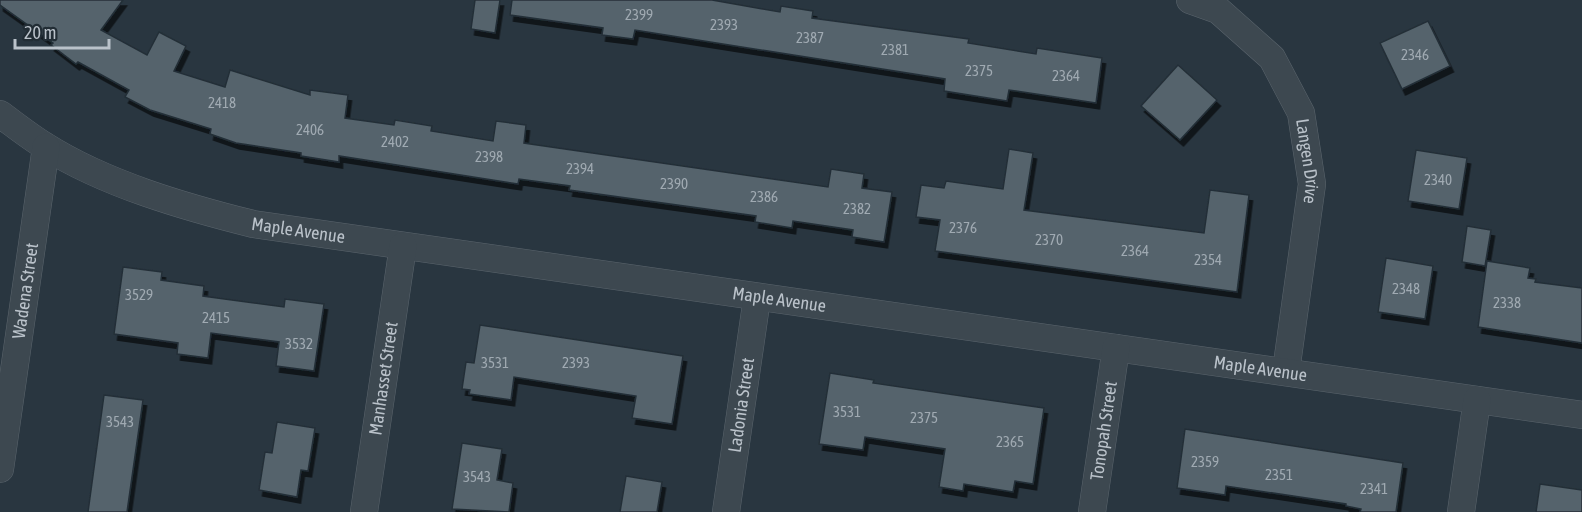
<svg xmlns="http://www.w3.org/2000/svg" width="1582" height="512" font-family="'Asap Condensed',sans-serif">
<defs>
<filter id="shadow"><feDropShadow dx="3.5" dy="6" stdDeviation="0" flood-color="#0009"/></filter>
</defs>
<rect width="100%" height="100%" fill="#293640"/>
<g fill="#54636c" stroke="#242f37" stroke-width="1.5" filter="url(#shadow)">
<polygon points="0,0 123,0 101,30 147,55 159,32 186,46 174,71 225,87 230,70 310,95 310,90 348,95 345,118 394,125 395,120 432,126 431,131 493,141 496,121 526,125 524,143 828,187 831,169 864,174 862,188 892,192 884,242 852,237 853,230 793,221 792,228 755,222 756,216 569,190 570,186 519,179 518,184 339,156 339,162 301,156 301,153 236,143 210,134 211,129 150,110 125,97 129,90 78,62 76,64 51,45 53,43 0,5"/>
<polygon points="475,0 500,0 495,33 471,29"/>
<polygon points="512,0 712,0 780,12 781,6 813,11 812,18 969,39 968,43 1036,54 1037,48 1102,58 1096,103 1009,90 1007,101 944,91 945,79 635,30 633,39 602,35 603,28 510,15"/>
<polygon points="1428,21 1450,66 1402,89 1380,43"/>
<polygon points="1178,65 1217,100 1180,140 1141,106"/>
<polygon points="1009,149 1033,153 1024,210 1204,233 1210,190 1249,195 1237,292 935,251 940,220 916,217 921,185 944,188 946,181 1003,189"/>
<polygon points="1416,150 1467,158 1459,209 1408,201"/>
<polygon points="1467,226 1491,230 1485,266 1462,262"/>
<polygon points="1386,258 1433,266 1425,319 1378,312"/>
<polygon points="1487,261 1530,268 1528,278 1536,279 1535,282 1582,288 1582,343 1478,327"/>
<polygon points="123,267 162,272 161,280 204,286 203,296 284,307 285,299 324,304 314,371 276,366 279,342 211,333 208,358 177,354 178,343 114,334"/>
<polygon points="480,325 683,356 672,424 632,418 636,396 514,377 511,400 469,394 470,390 462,389 466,362 474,363"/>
<polygon points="830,373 874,380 873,383 1044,408 1033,484 1015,481 1013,492 964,484 963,491 939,487 945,449 865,437 863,450 819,444"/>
<polygon points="104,395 143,400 127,512 88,512"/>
<polygon points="277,422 315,428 308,471 301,470 297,497 259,490 265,452 272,453"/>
<polygon points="1185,429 1403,463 1396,512 1360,512 1361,509 1346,506 1346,504 1226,486 1225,495 1177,488"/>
<polygon points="462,443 502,449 497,480 513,483 509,512 452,509"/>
<polygon points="626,476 662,482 657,512 620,512"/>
<polygon points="1540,484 1582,490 1582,512 1536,512"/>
</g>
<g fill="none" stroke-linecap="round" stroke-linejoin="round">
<defs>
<g id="minor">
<path id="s1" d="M1190 0 1218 10 1272 58 1301 113 1312 184 1286 371"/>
<path id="s2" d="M0 114C15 125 30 137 45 146 105 184 185 207 253 224L1582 415"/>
<path id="s3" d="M0 469 46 147"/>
<path id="s4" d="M364 512 403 246"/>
<path id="s5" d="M726 512 757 298"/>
<path id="s6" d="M1092 512 1116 348"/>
<polyline points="1461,512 1477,400"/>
</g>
</defs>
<use href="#minor" stroke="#5b656d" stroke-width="28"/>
<use href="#minor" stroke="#3d4850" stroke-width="27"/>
</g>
<g text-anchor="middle" stroke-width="6" stroke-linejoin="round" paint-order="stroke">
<g font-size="15" fill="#a0aab2">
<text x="639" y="20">2399</text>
<text x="724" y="30">2393</text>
<text x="810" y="43">2387</text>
<text x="895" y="55">2381</text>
<text x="1415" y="60">2346</text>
<text x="979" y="76">2375</text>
<text x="1066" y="81">2364</text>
<text x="222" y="108">2418</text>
<text x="310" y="135">2406</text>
<text x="395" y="147">2402</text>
<text x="489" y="162">2398</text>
<text x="580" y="174">2394</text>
<text x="1438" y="185">2340</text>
<text x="674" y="189">2390</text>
<text x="764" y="202">2386</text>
<text x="857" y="214">2382</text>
<text x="963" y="233">2376</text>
<text x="1049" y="245">2370</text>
<text x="1135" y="256">2364</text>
<text x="1208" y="265">2354</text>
<text x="1406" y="294">2348</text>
<text x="139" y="300">3529</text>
<text x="1507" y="308">2338</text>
<text x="216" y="323">2415</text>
<text x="299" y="349">3532</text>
<text x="495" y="368">3531</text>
<text x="576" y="368">2393</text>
<text x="847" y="417">3531</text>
<text x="924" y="423">2375</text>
<text x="120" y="427">3543</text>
<text x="1010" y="447">2365</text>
<text x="1205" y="467">2359</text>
<text x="1279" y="480">2351</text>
<text x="477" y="482">3543</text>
<text x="1374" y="494">2341</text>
</g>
<g font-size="18" fill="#bac2ca" stroke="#222d35">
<text dy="6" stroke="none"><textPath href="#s1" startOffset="213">Langen Drive</textPath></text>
<text dy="6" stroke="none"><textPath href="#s2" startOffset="324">Maple Avenue</textPath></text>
<text dy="6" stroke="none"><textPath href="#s3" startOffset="180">Wadena Street</textPath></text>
<text dy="6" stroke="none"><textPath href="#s2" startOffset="810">Maple Avenue</textPath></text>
<text dy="6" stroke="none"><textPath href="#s2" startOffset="1296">Maple Avenue</textPath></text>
<text dy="6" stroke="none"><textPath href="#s4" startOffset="135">Manhasset Street</textPath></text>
<text dy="6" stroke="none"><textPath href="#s5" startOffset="108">Ladonia Street</textPath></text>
<text dy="6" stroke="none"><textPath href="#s6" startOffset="82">Tonopah Street</textPath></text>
</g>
</g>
<path d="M15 39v9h94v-9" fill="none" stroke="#bac2ca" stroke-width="3"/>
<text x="24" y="39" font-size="18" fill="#bac2ca" stroke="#222d35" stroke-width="4.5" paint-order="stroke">20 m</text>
</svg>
